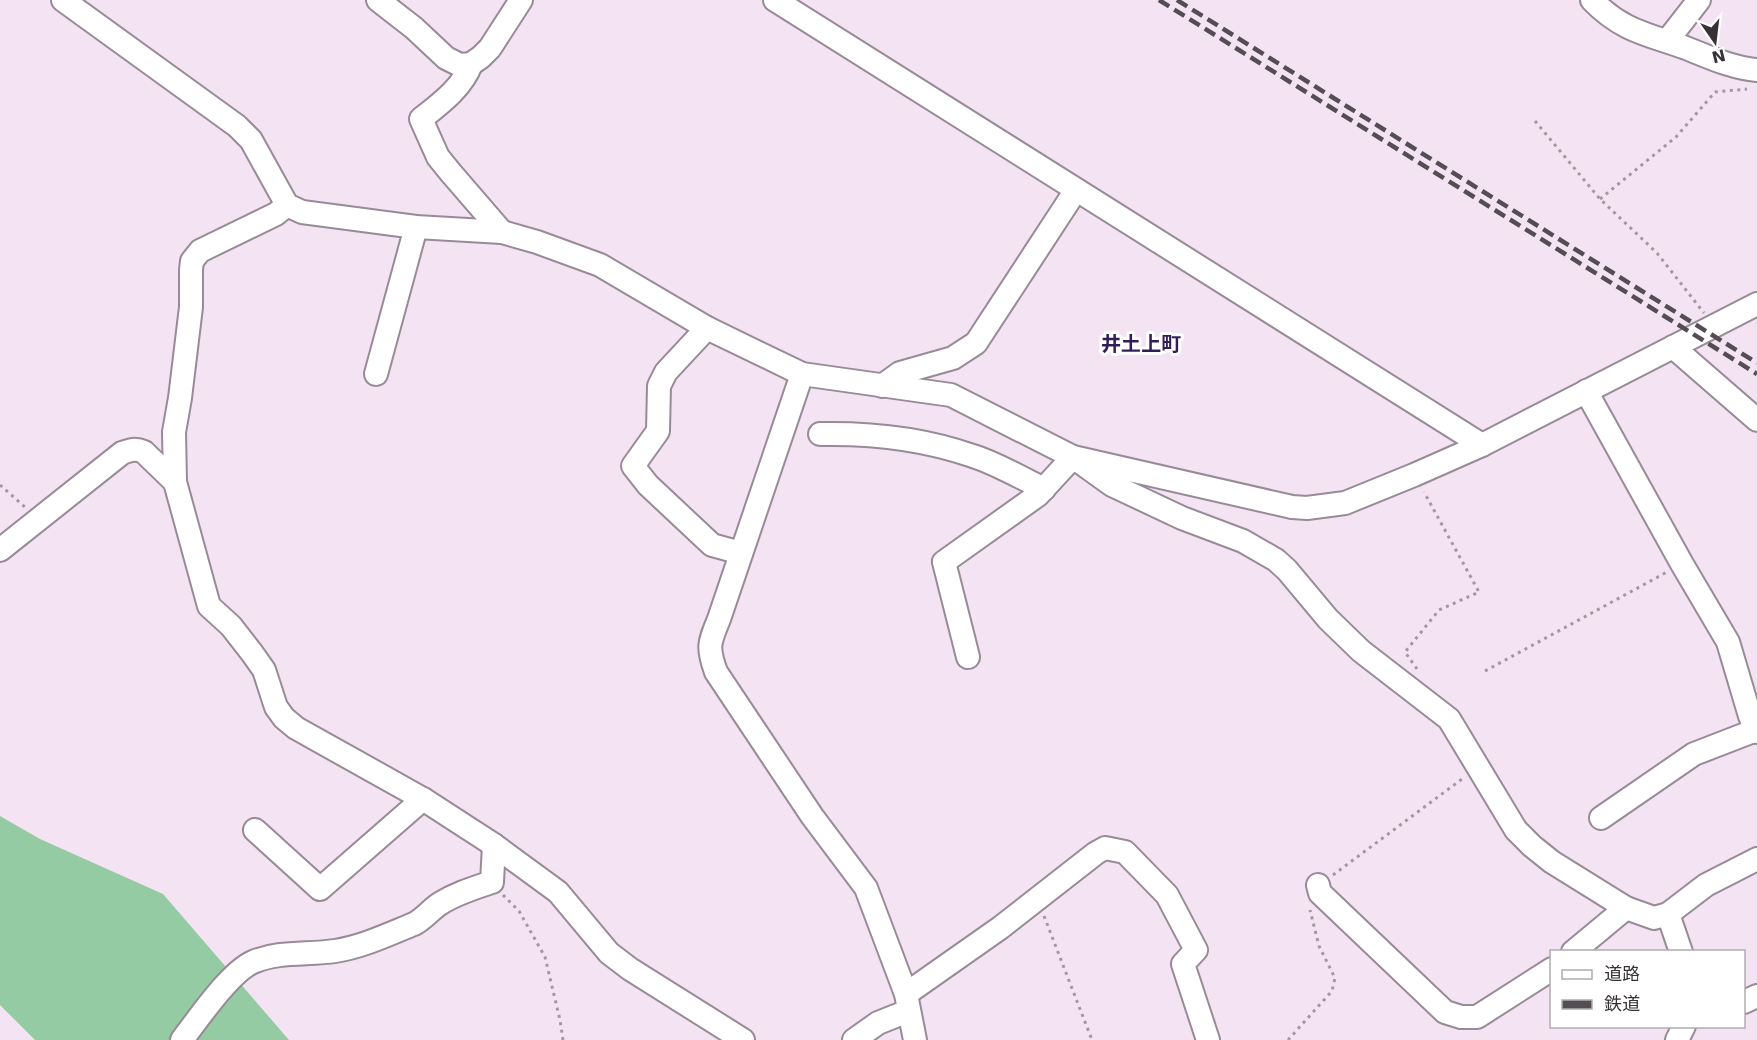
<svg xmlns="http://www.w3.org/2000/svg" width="1757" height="1040" font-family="'DejaVu Sans','Noto Sans JP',sans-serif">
<rect width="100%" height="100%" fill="#f4e4f3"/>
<polygon fill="#94cba3" points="0,816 40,839 163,894 289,1040 35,1040 0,1005"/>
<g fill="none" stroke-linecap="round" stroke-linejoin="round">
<defs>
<g id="minor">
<polyline points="63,0 237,126 251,140 287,205 302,212 416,227 502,232 537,242 600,265 707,328 802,374 951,395 1073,457 1292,507 1307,508 1345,503 1414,475 1482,445 1757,304"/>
<polyline points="378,0 414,28 446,58 460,65 471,64 481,57 490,48 521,0"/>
<polyline points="775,0 1482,445"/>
<path d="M1592 0C1622 31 1647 34 1686 48 1709 57 1732 68 1757 70"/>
<polyline points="1667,41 1699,0"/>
<path d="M471 64C463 87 440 104 421 119L438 157 451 173 502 232"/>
<polyline points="287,205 276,214 200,251 192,261 191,270 191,307 180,398 174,432 175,482 209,606 231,626 252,653 264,670 276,707 284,718 296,728 423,799 494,845 558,892 609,953 630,969 743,1040"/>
<polyline points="707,328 666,372 659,386 658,431 633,466 648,485 712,545 741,553"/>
<polyline points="1673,347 1757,420"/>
<polyline points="376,374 416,227"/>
<path d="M802 374 719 619C709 643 707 647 716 672L812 816 866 888 906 994 915 1040"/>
<polyline points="882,386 900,373 953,358 976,343 1076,190"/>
<polyline points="1586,391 1682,564 1728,642 1750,716 1757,732"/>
<path d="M820 434C871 433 925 439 973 456 998 464 1021 478 1044 489"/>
<path d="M0 550 122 453C130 450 135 448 144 452L175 482"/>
<polyline points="968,657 944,562 1038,495 1073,457 1112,485 1182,518 1243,541 1276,560 1287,570 1328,619 1361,651 1449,719 1516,830 1532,846 1552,862 1626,908 1654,918 1668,914 1706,885 1757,859"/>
<polyline points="1601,818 1694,754 1756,730"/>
<polyline points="255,830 320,889 423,799"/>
<polyline points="1318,885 1320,893 1445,1012 1461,1017 1477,1017 1552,969"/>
<polyline points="1668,914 1681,952"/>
<polyline points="1573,952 1626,908"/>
<polyline points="906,994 1000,928 1096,853 1105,848 1125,852 1167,895 1196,950 1183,964 1208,1040"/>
<polyline points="1744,1002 1757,996"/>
<path d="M182 1040C198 1019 230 972 253 962 278 951 308 955 335 951 362 947 389 934 414 924 425 918 431 909 441 903 457 893 474 888 492 882L494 845"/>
<polyline points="854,1040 878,1023 908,1011"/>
<polyline points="1677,1040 1684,1026"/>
</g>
</defs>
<use href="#minor" stroke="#988a97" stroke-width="26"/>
<g stroke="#a397a2" stroke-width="3" stroke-dasharray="3 4.5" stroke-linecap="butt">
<polyline points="1535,121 1600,199 1657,253 1704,313"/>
<polyline points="1600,199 1676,137 1715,92 1747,89"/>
<polyline points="0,485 26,508"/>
<polyline points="1417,669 1405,652 1439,610 1479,592 1424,492"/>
<polyline points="1485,671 1667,572"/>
<polyline points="1333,875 1462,779"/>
<polyline points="503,895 519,911 545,957 560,1020 563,1040"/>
<polyline points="1044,916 1092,1040"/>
<polyline points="1288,1040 1332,991 1335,978 1319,946 1310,910"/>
</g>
<use href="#minor" stroke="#fff" stroke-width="22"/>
<g stroke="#544d53" stroke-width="4.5" stroke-dasharray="12 6" stroke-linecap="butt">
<polyline points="1159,0 1757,374"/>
<polyline points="1177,0 1757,363"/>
</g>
</g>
<g text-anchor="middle" stroke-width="6" stroke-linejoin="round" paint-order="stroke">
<g font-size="20" font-weight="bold" fill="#311e58" stroke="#fff">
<text x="1141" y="351">井土上町</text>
</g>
</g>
<rect x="1550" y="950" width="195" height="78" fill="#ffffff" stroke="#afadaf" stroke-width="1.5"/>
<rect x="1562" y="970" width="30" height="9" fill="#ffffff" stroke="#afadaf" stroke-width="1.5"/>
<text x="1604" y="980" font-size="18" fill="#383237">道路</text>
<rect x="1562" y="1000" width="30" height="9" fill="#544d53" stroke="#afadaf" stroke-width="1.5"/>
<text x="1604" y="1010" font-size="18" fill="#383237">鉄道</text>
<g transform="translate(1715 42) rotate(166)" stroke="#ffffff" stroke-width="4.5" paint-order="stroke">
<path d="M0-4.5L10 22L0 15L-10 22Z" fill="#383237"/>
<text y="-9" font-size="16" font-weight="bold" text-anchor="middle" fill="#383237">N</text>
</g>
</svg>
